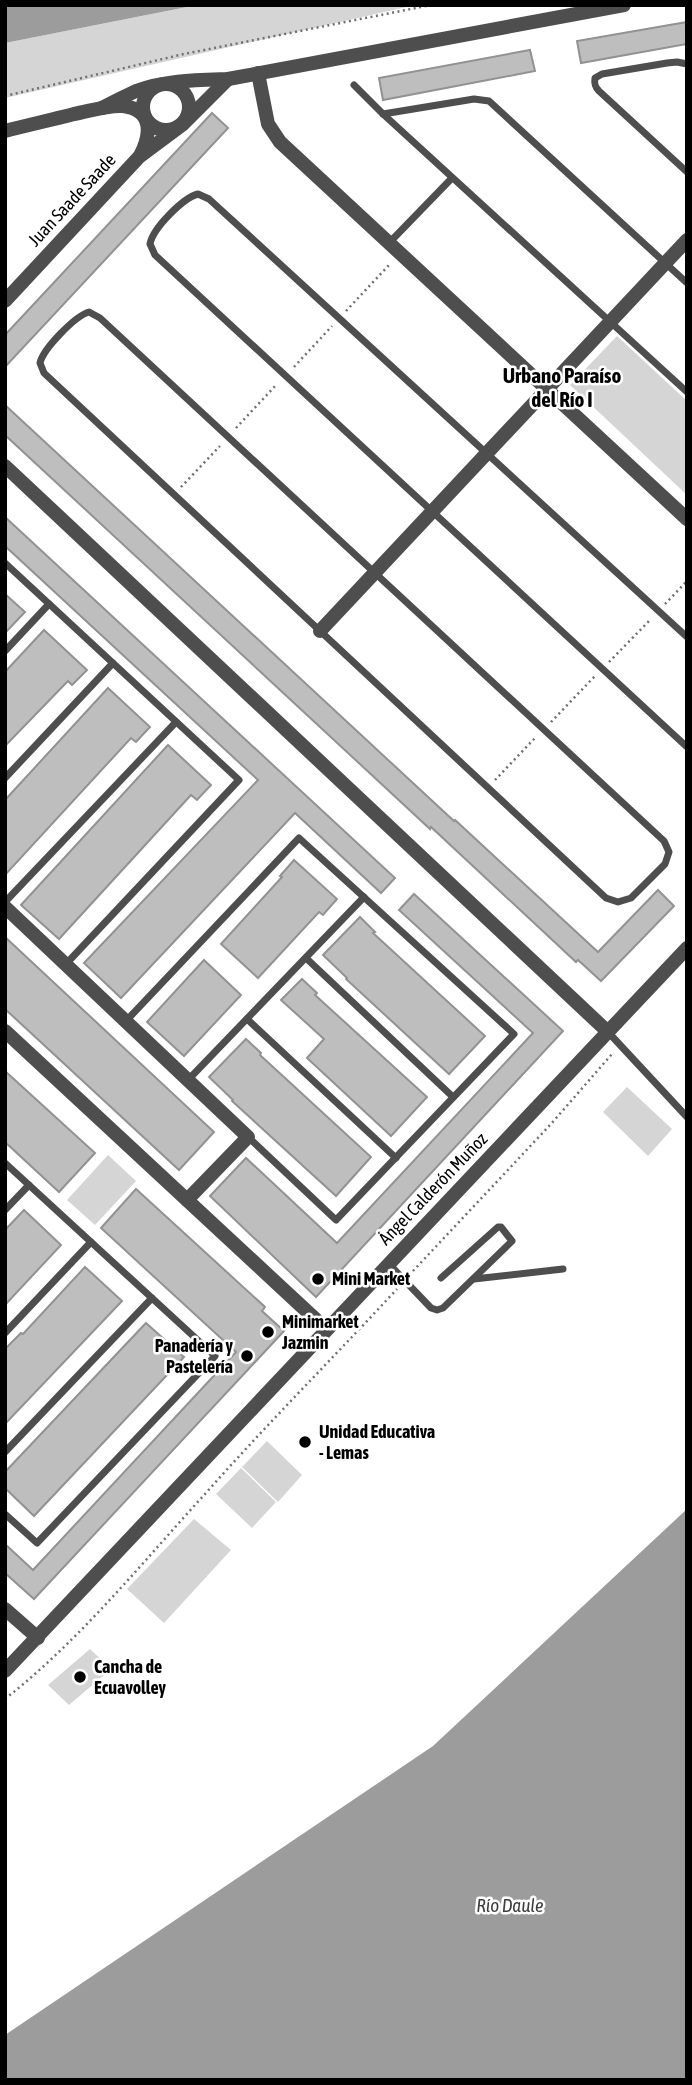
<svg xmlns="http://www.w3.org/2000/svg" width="692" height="2085" font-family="'Asap Condensed',sans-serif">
<rect width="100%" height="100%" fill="#fff"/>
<g fill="#d5d5d5">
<polygon points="197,5 415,5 5,98 5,43"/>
<polygon points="617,336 687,401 687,495 570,385"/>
<polygon points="627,1087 672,1129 648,1156 603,1112"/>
<polygon points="108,1155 136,1181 95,1225 67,1200"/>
<polygon points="267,1441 302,1475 278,1502 242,1467"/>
<polygon points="241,1468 276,1502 252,1528 216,1494"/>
<polygon points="194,1519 231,1550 164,1623 127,1589"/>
<polygon points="90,1649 111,1669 69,1705 48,1685"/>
</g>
<g fill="#9c9c9c">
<polygon points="5,5 197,5 5,43"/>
<polygon points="687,1509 687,2080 5,2080 5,2035 433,1746"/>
</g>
<g fill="#bebebe" stroke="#929292" stroke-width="2">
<polygon points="687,22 687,44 581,63 577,41"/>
<polygon points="530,50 535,71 383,100 379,78"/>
<polygon points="212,113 228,128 5,367 5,335"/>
<polygon points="5,405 454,821 455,820 598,952 658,890 674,906 601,981 578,960 576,962 431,827 430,829 5,435"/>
<polygon points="5,517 395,878 381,893 295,813 121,998 84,963 258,780 5,546"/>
<polygon points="5,594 25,612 5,633"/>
<polygon points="44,630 87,670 72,685 68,681 5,746 5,672"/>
<polygon points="108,688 150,727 136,742 131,738 5,875 5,800"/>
<polygon points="168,745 211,785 197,800 191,795 59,939 21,905"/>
<polygon points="294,860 337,899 323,915 319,912 258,978 221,944 282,877 280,876"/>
<polygon points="414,894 563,1031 316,1297 210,1196 246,1158 337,1243 533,1033 399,910"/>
<polygon points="360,917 375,932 373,933 485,1036 449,1074 346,979 347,978 323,955"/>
<polygon points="5,937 214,1132 179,1170 5,1009"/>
<polygon points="204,960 241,995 184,1056 147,1022"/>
<polygon points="302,979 317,993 315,995 427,1097 391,1136 307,1058 324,1039 281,1000"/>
<polygon points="246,1039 261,1053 260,1055 371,1157 336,1196 232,1101 233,1100 209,1077"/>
<polygon points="5,1071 95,1153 59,1192 5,1142"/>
<polygon points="136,1189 265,1307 262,1311 284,1331 34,1599 5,1573 5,1544 33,1570 236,1352 101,1228"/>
<polygon points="24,1210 61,1245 5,1305 5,1230"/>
<polygon points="85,1267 122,1301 5,1424 5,1349 21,1333 23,1334"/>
<polygon points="146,1323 184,1357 34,1516 5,1488 5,1472"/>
</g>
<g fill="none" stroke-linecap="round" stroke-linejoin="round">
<g stroke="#707070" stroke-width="2.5" stroke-dasharray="2 3.5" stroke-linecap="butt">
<polyline points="5,96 184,54 431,5"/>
<polyline points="346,311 390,264"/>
<polyline points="294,367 332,326"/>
<polyline points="236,428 277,384"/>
<polyline points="181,487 220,446"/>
<polyline points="665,604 687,581"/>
<polyline points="609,662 651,619"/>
<polyline points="551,722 595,676"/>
<polyline points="495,780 536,737"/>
<polyline points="413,1271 551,1124 612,1054"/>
<path d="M5 1699C80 1640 141 1564 205 1494 267 1424 333 1358 397 1289"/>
</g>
<g stroke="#4e4e4e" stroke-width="7">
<path d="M687 64 677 62 667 63 602 74 595 78C594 84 595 87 599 91L687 172"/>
<polyline points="354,85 383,114 687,392"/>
<polyline points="383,114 474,99 489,101 687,283"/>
<polyline points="389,243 452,178"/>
<path d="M89 312 100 318 664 841 669 852 665 864 631 898 618 902 606 898 44 373 40 363C43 349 75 316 89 312Z"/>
<polyline points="5,563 239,780 66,964"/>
<path d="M687 637 209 199 198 194C183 198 153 228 150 244L155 255 687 747"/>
<polyline points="5,651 49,604"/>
<polyline points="5,778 113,663"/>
<polyline points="5,902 176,722"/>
<polyline points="306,958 453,1097"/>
<polyline points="247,1019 396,1158"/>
<polyline points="126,1021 299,838 514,1034 336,1220 248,1137"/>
<polyline points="608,1032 687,1117"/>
<polyline points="188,1080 364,897"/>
<polyline points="5,1163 215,1356 37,1543 5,1514"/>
<polyline points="5,1210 29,1185"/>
<polyline points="389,1264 431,1308 437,1310 443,1308 509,1244 512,1241 501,1227 498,1227 441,1278"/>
<polyline points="474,1279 563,1269"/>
<polyline points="5,1333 91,1242"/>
<polyline points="5,1452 152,1298"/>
</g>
<g stroke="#4e4e4e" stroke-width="14">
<polyline points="258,73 268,124 280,142 687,519"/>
<circle cx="166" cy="107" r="23"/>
<path d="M102 108C113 102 125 96 136 91 166 80 197 80 228 79L624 5"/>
<path d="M5 131C28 125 51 120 74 114 90 111 107 105 123 106 154 110 151 135 140 156"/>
<polyline points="5,301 139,157 182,125 228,79"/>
<polyline points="5,466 608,1032"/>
<polyline points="320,631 687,240"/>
<polyline points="5,907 248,1137 187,1200"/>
<polyline points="5,1031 326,1329"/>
<polyline points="5,1609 38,1638"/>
<polyline points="5,1671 687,948"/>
</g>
</g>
<g fill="#000" stroke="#fff" stroke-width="2.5">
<circle cx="318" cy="1279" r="7"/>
<circle cx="268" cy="1332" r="7"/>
<circle cx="247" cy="1356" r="7"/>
<circle cx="305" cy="1442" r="7"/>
<circle cx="80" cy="1677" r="7"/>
</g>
<g text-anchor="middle" stroke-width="5" stroke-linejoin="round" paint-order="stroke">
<g font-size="18" fill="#000" stroke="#fff">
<text transform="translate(72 200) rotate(-47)" y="6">Juan Saade Saade</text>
<text transform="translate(433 1189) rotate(-46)" y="6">Ángel Calderón Muñoz</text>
</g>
<g font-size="18" font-weight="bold" fill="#000" stroke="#fff" text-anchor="start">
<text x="332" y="1285">Mini Market</text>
<text x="282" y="1328">Minimarket<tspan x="282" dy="21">Jazmin</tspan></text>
<text x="233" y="1352" text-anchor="end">Panadería y<tspan x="233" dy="21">Pastelería</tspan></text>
<text x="319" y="1438">Unidad Educativa<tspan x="319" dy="21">- Lemas</tspan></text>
<text x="94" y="1673">Cancha de<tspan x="94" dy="21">Ecuavolley</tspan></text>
</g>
<g font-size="19" font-style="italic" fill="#3d3d3d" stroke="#fff">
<text x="510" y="1912">Río Daule</text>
</g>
<g font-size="21" font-weight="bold" fill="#000" stroke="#fff">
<text x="562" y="383">Urbano Paraíso<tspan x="562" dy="24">del Río I</tspan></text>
</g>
</g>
<rect width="692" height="2085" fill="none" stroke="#000000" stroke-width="14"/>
</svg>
